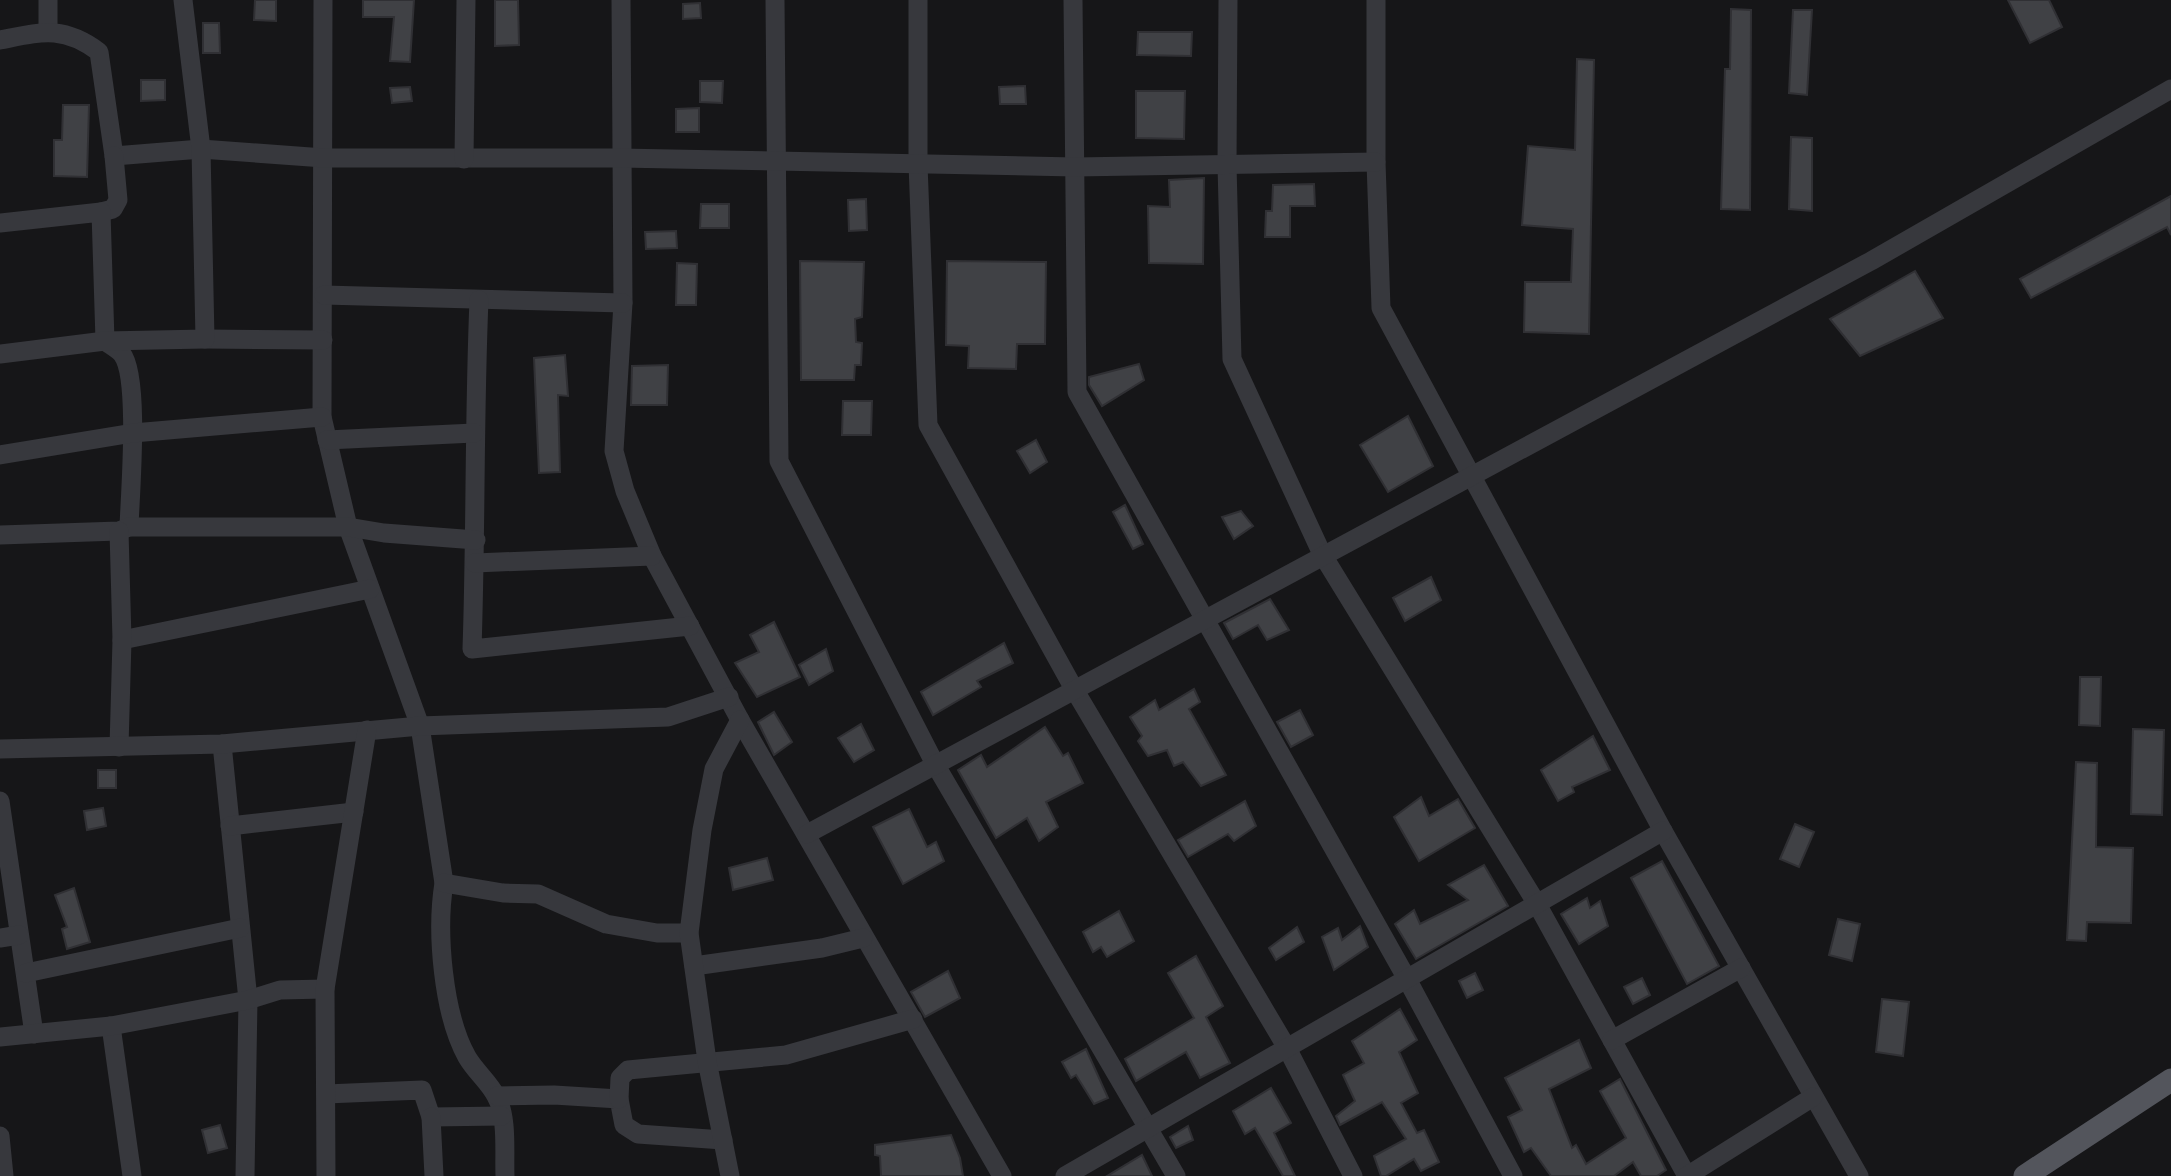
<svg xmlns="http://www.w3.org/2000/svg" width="2171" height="1176" font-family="Quicksand,sans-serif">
<rect width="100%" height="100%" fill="#161618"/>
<g fill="#404145" stroke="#303034" stroke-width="2">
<polygon points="255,0 276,0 276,21 254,20"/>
<polygon points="363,0 414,0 410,62 390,61 394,17 363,17"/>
<polygon points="495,0 518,0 519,45 495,46"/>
<polygon points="2008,0 2049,0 2062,27 2030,43"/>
<polygon points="700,3 701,18 683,19 683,4"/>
<polygon points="1731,9 1751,10 1750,210 1721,209 1725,69 1730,69"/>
<polygon points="1793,10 1812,10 1807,95 1789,93"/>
<polygon points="203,23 219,23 220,53 203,53"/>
<polygon points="1138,32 1192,32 1191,56 1137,55"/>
<polygon points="1577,59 1594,60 1589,334 1524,332 1525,282 1571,282 1573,229 1522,225 1528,146 1575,150"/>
<polygon points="141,80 165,80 165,100 141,101"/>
<polygon points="700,81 723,81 722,103 700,102"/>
<polygon points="1025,86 1026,104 1000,104 999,87"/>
<polygon points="410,87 412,101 392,103 390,88"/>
<polygon points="1136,91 1185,91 1184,139 1136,138"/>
<polygon points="63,105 89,105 87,177 54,176 54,140 62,140"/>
<polygon points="699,108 699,132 676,132 676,109"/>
<polygon points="1791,137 1812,138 1812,211 1789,209"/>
<polygon points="1204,178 1203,264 1149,263 1148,206 1170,207 1169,180"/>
<polygon points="1314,184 1315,206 1290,206 1290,237 1265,237 1266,211 1272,211 1273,185"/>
<polygon points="2171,196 2171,235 2167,227 2031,298 2020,279"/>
<polygon points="866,199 867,230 849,231 848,200"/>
<polygon points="701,204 729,204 729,228 700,228"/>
<polygon points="676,231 677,248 646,249 645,232"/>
<polygon points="800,261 864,262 862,317 855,319 856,342 862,343 861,365 855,365 854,380 801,380"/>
<polygon points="947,261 1046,262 1045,344 1017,344 1016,369 968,368 969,346 946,345"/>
<polygon points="677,263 697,264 696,305 676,305"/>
<polygon points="1915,271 1943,318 1860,356 1830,319"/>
<polygon points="565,355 568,396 558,395 560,472 539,473 534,358"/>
<polygon points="1139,364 1144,380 1102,406 1089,385 1089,377"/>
<polygon points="668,365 667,405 631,405 632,366"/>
<polygon points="843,401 872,401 871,435 842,435"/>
<polygon points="1408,416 1433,466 1388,492 1360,445"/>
<polygon points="1036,440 1047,462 1030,473 1017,451"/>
<polygon points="1125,505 1143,544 1133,549 1113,512"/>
<polygon points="1241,511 1253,526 1234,539 1222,517"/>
<polygon points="1431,577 1441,600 1405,621 1393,598"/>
<polygon points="1270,599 1289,630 1267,640 1258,625 1233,639 1224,623"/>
<polygon points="774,622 800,677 757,697 735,663 759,652 750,635"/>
<polygon points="1004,643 1013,663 977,681 981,687 933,715 921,692"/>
<polygon points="826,649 833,671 809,685 799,665"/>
<polygon points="2080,677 2101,677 2100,726 2079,725"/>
<polygon points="1194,689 1200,702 1189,709 1226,775 1201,786 1183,762 1174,766 1167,750 1148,756 1138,741 1142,736 1130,717 1155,700 1159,710"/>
<polygon points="1300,710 1313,735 1291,747 1277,722"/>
<polygon points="774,712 792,742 774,755 758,722"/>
<polygon points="861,724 874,750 854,762 838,738"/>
<polygon points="1045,727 1063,756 1068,753 1083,783 1046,802 1058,827 1039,841 1027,818 996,838 958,770 981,755 987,767"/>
<polygon points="2133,729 2164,730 2162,815 2131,814"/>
<polygon points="1593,736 1610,770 1572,787 1574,792 1558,801 1541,770"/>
<polygon points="2076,762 2097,763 2096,847 2133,848 2131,923 2087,922 2086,941 2067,940"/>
<rect x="98" y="770" width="18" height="18"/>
<polygon points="1421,797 1429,816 1458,799 1475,828 1419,861 1394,817"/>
<polygon points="1245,801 1256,826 1234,841 1228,834 1188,857 1178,840"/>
<polygon points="103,808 106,826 87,830 84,811"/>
<polygon points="909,809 927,847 936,842 944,861 903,884 873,827"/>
<polygon points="1795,824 1814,832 1799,867 1780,859"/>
<polygon points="767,858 773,880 733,890 729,868"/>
<polygon points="1662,861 1719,966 1687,984 1631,878"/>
<polygon points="1484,865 1508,906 1416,959 1395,924 1414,910 1420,924 1468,900 1448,885"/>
<polygon points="74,888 90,942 67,949 62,929 67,927 55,895"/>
<polygon points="1587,898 1590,908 1600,901 1608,926 1579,944 1561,914"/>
<polygon points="1119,911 1134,941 1107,957 1101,947 1093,952 1083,932"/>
<polygon points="1838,919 1860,924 1852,961 1829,955"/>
<polygon points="1360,926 1368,947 1334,970 1322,937 1338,928 1342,940"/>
<polygon points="1297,927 1304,942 1276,960 1269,948"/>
<polygon points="1196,956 1223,1006 1206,1017 1230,1063 1200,1078 1186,1052 1136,1081 1125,1059 1194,1018 1168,973"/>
<polygon points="948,971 960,998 925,1017 911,992"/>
<polygon points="1475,973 1483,990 1467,998 1459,981"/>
<polygon points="1642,978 1650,995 1633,1004 1624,987"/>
<polygon points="1882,999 1909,1002 1903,1056 1876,1052"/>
<polygon points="1400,1009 1417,1040 1399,1052 1418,1093 1401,1103 1417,1133 1424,1130 1439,1162 1421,1171 1414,1159 1386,1176 1381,1176 1374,1156 1406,1139 1382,1102 1340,1125 1336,1116 1355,1101 1343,1075 1364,1063 1352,1041"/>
<polygon points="1579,1040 1591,1068 1549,1089 1572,1148 1576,1145 1586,1164 1626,1138 1600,1091 1620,1079 1666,1170 1657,1176 1641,1176 1633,1162 1614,1176 1551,1176 1531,1148 1524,1152 1508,1117 1522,1110 1505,1078"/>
<polygon points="1086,1049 1108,1098 1094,1104 1076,1075 1071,1078 1062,1062"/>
<polygon points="1271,1088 1291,1123 1274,1133 1295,1176 1283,1176 1255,1128 1245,1134 1233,1111"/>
<polygon points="220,1125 227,1148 208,1153 202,1130"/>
<polygon points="1188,1126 1193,1140 1176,1148 1170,1137"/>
<polygon points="951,1135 960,1158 963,1176 881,1176 880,1156 875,1155 875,1145"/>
<polygon points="1142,1155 1152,1176 1107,1176"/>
</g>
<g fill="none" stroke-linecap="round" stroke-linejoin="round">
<g stroke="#37383d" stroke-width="19">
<path d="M323 0 322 417 348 527 420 726 444 883C436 932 443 1014 467 1057 475 1071 489 1082 496 1096 508 1117 504 1152 505 1176"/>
<polyline points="621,0 623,303 614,451 625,491 652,556 740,720 1002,1176"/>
<polyline points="775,0 779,461 935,764 1176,1176"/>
<polyline points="918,0 918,164 928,425 1074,689 1287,1048 1353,1176"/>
<polyline points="1073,0 1077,392 1407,979 1513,1176"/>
<polyline points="1228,0 1227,165 1232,359 1322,554 1537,904 1687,1176"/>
<polyline points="1376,0 1376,162 1381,308 1663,831 1859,1176"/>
<polyline points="48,31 48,0"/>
<path d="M0 40C41 32 63 25 99 52L114 156 201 149 324 158H620L1075 167 1376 162"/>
<polyline points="464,159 466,0"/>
<polyline points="101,212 113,209 118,200 114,156"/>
<path d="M0 223 101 212 105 341C110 345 118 349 122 354 140 377 130 495 129 527"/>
<polyline points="324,295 623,303"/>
<path d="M479 300C474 417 476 533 472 649L690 626"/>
<polyline points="205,339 323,340"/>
<polyline points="0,354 105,341 205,339 201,149 183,0"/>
<polyline points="327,440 474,433"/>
<polyline points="0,455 133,433 322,417"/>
<polyline points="0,535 119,531 129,527 348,527 384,533 476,540"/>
<polyline points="475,563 652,556"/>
<polyline points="122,640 370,589"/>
<polyline points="222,744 248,1000 245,1176"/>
<polyline points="119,747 122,640 119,531"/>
<polyline points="0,749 222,744 420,726 668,717 729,697"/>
<polyline points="0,801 34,1034"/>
<polyline points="230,826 354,812"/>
<polyline points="807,834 1871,261 2171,89"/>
<polyline points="444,883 503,893 538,894 606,924 657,933 689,933"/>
<polyline points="0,938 19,935"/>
<polyline points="694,966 822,948 863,938"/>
<polyline points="26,973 240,928"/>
<polyline points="111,1026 132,1176"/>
<polyline points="0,1037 111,1026 248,1000 280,990 325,989"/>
<polyline points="1612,1040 1741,968"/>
<polyline points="326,1094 422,1090 431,1117 502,1116"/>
<polyline points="497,1096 554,1095 619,1099 624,1125 638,1134 723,1140"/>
<polyline points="619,1099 620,1078 628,1070 786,1055 913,1019"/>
<polyline points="431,1117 434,1176"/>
<polyline points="0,1136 4,1176"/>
<polyline points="326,1176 325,989 367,730"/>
<polyline points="730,1176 707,1061 689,933 702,830 714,769 740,720"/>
<polyline points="1065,1176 1663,831"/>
<polyline points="1687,1176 1813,1097"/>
</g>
<polyline stroke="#53555c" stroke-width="23" points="2025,1176 2171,1080"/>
</g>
</svg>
